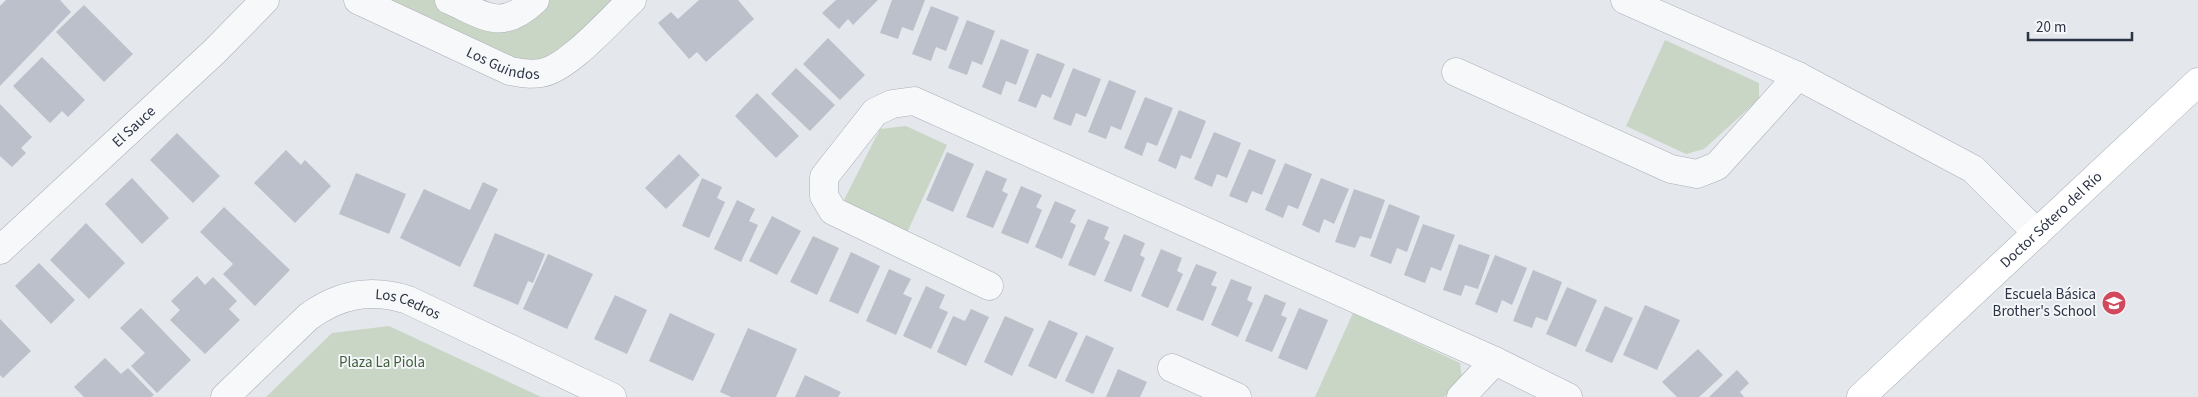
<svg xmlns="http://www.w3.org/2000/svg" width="2198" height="397" font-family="'Source Sans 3',sans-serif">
<rect width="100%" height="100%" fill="#e4e7ec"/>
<g fill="#c9d6c5">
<polygon points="367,0 443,0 478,14 538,0 629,0 532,70"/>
<polygon points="1665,40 1759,83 1759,99 1704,149 1686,154 1626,126"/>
<polygon points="906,126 947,145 906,235 860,214 844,200 880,129"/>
<polygon points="1353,313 1460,363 1462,380 1444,397 1315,397"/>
<polygon points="389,326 541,397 266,397 332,333"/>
</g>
<g fill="#bbc0ca">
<polygon points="6,0 60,0 71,12 0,86 0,6"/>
<polygon points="699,0 738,0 754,19 706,62 697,52 689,59 658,23 671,12 678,19"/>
<polygon points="836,0 878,0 853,25 848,19 839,29 822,13"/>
<polygon points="892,0 925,0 913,31 902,27 898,39 880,33"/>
<polygon points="84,5 133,54 104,82 56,32"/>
<polygon points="931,6 959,17 946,51 936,47 931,61 912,54"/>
<polygon points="967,20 995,31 982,65 972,61 967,75 948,68"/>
<polygon points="828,38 865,75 840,100 803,64"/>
<polygon points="1001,39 1029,50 1016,85 1006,81 1001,95 982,87"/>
<polygon points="1037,53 1065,64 1051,98 1042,94 1036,108 1018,101"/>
<polygon points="42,57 85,100 68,117 62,111 50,123 13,86"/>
<polygon points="796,68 835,105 810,131 771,94"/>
<polygon points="1073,68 1101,79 1086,117 1076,113 1071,126 1053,119"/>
<polygon points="1109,80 1136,91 1121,130 1111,126 1106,139 1088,132"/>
<polygon points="757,93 799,136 776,158 735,116"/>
<polygon points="1145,97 1173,108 1157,146 1147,142 1142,156 1124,148"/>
<polygon points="0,104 32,137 21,148 26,153 12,167 0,156"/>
<polygon points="1179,110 1206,121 1191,159 1181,155 1176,169 1158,161"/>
<polygon points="1214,132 1241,143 1227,178 1217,174 1212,187 1194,179"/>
<polygon points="177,133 220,176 193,203 150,160"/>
<polygon points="1249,149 1276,160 1262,195 1252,191 1247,203 1229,196"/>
<polygon points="286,150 301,165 305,160 331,186 295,223 254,183"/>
<polygon points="947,152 974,164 953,212 926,200"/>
<polygon points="679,154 700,175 666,209 645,188"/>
<polygon points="1285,163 1312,174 1298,209 1288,205 1283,218 1265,210"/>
<polygon points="986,170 1007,179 1002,191 1008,194 993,228 966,217"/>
<polygon points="356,173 406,194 389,234 339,214"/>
<polygon points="132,178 169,218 142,244 105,204"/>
<polygon points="702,178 722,187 717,198 725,202 709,238 682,226"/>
<polygon points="1321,178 1349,189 1334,224 1324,219 1319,233 1302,225"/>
<polygon points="483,182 498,189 460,267 400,238 424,189 470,210"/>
<polygon points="1021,186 1042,195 1036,207 1042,210 1028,244 1001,233"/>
<polygon points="1354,189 1385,200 1371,239 1360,236 1355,248 1335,242"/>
<polygon points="737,200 755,209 749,221 758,225 741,262 714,249"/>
<polygon points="1055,201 1076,210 1070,222 1076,225 1062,259 1035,247"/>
<polygon points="1389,204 1420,216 1407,252 1397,248 1391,264 1370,256"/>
<polygon points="224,207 290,270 255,306 223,274 233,264 200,232"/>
<polygon points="772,216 801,231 777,275 749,261"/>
<polygon points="1088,219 1109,227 1104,239 1110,242 1095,276 1068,265"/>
<polygon points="86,223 125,263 89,299 50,260"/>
<polygon points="1423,224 1455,235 1441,271 1431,267 1425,283 1404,275"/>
<polygon points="495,233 545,254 533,283 528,281 518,305 473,286"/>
<polygon points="1124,234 1145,243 1140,255 1145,258 1131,292 1104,281"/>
<polygon points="813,236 839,248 817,295 790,282"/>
<polygon points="1459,244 1490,255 1478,289 1465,285 1461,296 1443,290"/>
<polygon points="1161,249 1182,258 1177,271 1183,274 1168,308 1141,296"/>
<polygon points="851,252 880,266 858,314 829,301"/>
<polygon points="548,254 593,274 567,329 523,309"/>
<polygon points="1495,255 1527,268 1512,305 1502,300 1497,313 1475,304"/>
<polygon points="39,263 75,300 51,324 15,286"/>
<polygon points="1196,264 1217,272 1211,285 1217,287 1203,321 1176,310"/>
<polygon points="889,269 911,279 903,294 912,298 896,335 866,321"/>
<polygon points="1533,270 1562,282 1547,321 1536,317 1532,328 1513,321"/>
<polygon points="197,276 205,285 213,277 237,301 229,309 240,320 205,354 170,320 180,310 171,301"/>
<polygon points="1231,279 1252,287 1247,300 1253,303 1238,337 1211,325"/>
<polygon points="926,286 945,295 939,308 948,312 931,349 903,336"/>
<polygon points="1567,287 1597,300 1576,347 1546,334"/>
<polygon points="1265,294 1286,303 1281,315 1287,318 1272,352 1245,341"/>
<polygon points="615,295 647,310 627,354 594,339"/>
<polygon points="1645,305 1680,320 1657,370 1623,355"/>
<polygon points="1605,306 1633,318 1612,363 1585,351"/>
<polygon points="141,308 191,360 157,393 131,366 145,353 120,328"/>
<polygon points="1299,308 1328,320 1307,370 1278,358"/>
<polygon points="971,309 989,317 966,366 937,352 953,316 965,321"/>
<polygon points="670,313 715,334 693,381 649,361"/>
<polygon points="1005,316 1034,329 1012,376 984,362"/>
<polygon points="0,319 31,351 3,378 0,375"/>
<polygon points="1049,320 1078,333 1056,379 1028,366"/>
<polygon points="748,328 797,349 776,397 731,397 720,392"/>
<polygon points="1086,335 1114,348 1093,394 1065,381"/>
<polygon points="1698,349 1723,375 1699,397 1677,397 1662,382"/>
<polygon points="105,358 121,374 128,368 154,395 151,397 84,397 74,387"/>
<polygon points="1118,369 1147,382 1140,397 1106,397"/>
<polygon points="1737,370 1749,383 1740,392 1744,397 1709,397"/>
<polygon points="805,375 841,392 838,397 795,397"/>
</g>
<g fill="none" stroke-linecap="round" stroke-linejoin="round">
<defs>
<g id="minor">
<path id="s1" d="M358 0 510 71C521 73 530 75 541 73 568 69 611 19 632 0"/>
<path d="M449 0C486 16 501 32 535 0"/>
<polyline points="1625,0 1798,76 1973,169 2037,233"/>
<polyline points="1456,72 1671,169 1697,174 1717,166 1798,76"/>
<path id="s2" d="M0 250 214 52 265 0"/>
<polyline points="989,286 833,211 824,196 824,177 875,112 892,104 914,101 1495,361 1568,397"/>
<polyline points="1172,368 1237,397"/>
<path id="s3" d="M225 397 308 317C339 294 371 288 408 300L612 397"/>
<polyline points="1461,397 1495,361"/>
</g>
<g id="secondary">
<path id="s4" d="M1861 397 2198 82"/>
</g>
</defs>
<use href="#minor" stroke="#a9aeb7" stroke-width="29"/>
<use href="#secondary" stroke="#a9aeb7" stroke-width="29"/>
<use href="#minor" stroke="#f7f8fa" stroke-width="28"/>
<use href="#secondary" stroke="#fff" stroke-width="28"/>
</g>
<defs>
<symbol id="school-disc" viewBox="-11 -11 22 22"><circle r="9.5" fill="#d1495b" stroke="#f4f6f9"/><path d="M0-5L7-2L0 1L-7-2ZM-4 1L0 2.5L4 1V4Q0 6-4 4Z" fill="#fff"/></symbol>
</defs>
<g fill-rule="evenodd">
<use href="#school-disc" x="2100" y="289" width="28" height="28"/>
</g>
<g text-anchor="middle" stroke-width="4" stroke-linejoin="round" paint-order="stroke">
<g font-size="15" fill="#2b3445" stroke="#f4f6f9">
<text dy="5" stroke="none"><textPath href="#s1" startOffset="159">Los Guindos</textPath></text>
<text dy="5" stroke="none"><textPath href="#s2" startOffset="182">El Sauce</textPath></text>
<text dy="5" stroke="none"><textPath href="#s4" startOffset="260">Doctor Sótero del Río</textPath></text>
<text dy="5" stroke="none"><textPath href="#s3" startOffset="222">Los Cedros</textPath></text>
</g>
<g font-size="15" fill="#2b3445" stroke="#f4f6f9" text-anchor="end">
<text x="2096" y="299">Escuela Básica<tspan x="2096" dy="17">Brother's School</tspan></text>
</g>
<g font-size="15" fill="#3f6138" stroke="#f4f6f9">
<text x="382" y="367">Plaza La Piola</text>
</g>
</g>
<path d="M2028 32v8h104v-8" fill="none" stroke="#2b3445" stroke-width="2.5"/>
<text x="2036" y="32" font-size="15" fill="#2b3445" stroke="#f4f6f9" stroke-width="4" paint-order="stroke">20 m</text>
</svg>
